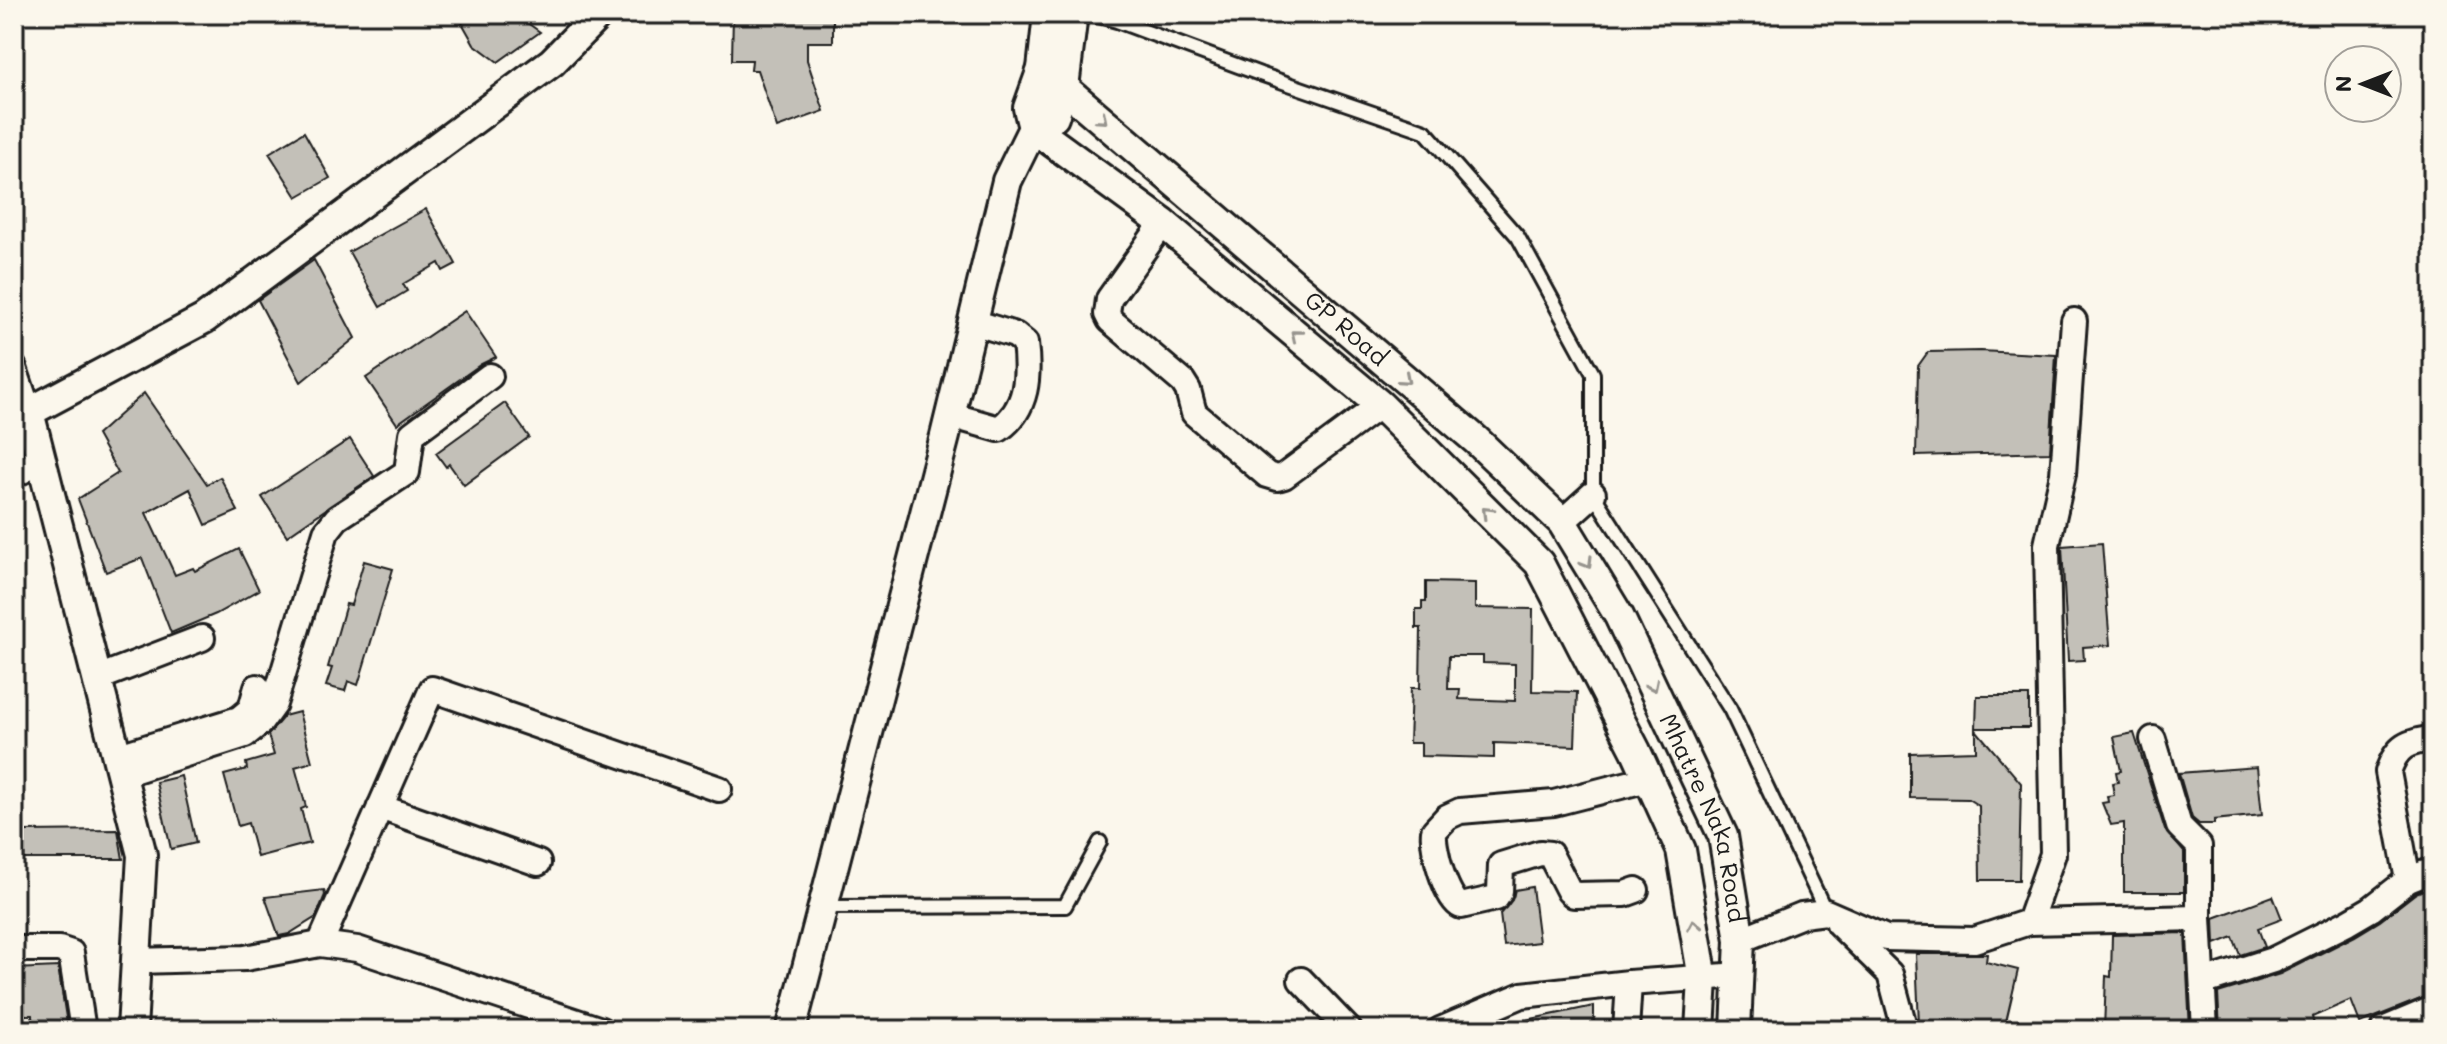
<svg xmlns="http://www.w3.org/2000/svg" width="2447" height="1044" font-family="Mali,sans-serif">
<rect width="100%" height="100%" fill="#fbf7ec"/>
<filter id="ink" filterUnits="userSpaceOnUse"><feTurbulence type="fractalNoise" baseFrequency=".0125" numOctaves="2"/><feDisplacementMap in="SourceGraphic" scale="16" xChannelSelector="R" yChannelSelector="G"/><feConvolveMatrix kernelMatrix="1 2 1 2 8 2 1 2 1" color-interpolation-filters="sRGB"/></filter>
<g filter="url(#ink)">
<g fill="#c3c0b8" stroke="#1c1c1c" stroke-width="2" fill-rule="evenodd">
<polygon points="457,14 515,14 540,32 498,62 474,44"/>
<polygon points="733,14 833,14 833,42 807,42 807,60 824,111 777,128 757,70 751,70 752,60 732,60"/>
<polygon points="304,132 330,178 297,197 269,153"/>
<polygon points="426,209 456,264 443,271 439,263 403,284 407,291 380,307 349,252"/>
<polygon points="314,260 355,338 301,382 258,300"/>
<polygon points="465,311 496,357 481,364 397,424 366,378"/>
<polygon points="1980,351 2056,355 2050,452 1916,456 1918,366 1928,352"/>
<polygon points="144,393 207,484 220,477 238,511 206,525 190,489 146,513 175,575 193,568 195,571 239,549 259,590 216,614 171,633 142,558 106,572 78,499 118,473 97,435"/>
<polygon points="505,403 529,437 464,485 449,464 446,467 436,453"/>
<polygon points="350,439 374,476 287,536 262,497"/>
<polygon points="2102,543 2110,645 2083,647 2084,660 2068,661 2062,546"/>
<polygon points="364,561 393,569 358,685 348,681 345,691 326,686 332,668 328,667 346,604 351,605"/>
<path d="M1426 582 1475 583V608L1533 609 1532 691 1577 692 1575 746 1494 743V758L1421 756V743H1409L1411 688H1420L1421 628H1416V609H1422V601H1426ZM1449 656H1483V663L1515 664V701L1459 699 1460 689H1448Z"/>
<polygon points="1977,696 2029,696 2029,728 1976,728"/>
<polygon points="299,712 312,762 295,767 306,807 301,809 310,843 257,857 248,823 238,826 224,775 247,769 246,763 274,755 268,735 284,716"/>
<polygon points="1976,730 2021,783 2019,880 1980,880 1979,806 1968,799 1910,798 1910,753 1976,751"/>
<polygon points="2134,733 2165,830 2184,852 2184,892 2124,892 2124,823 2111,825 2102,803 2108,802 2107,796 2114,795 2112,783 2118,782 2116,772 2121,771 2114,737"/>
<polygon points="2257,767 2262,815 2214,820 2214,824 2199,824 2192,818 2179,773"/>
<polygon points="181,776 196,843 171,849 156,782"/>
<polygon points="118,830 123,859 24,859 24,831"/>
<polygon points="2433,886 2433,994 2360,1023 2351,1000 2312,1017 2314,1024 2299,1030 2220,1030 2218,993 2280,974 2355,936 2380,921 2416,893"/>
<polygon points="1532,887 1539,942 1504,946 1500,914 1512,900 1515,890"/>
<polygon points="324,890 325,895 316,917 289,934 279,936 265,897"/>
<polygon points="2273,896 2282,919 2258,928 2265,947 2240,955 2233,937 2215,944 2214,918"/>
<polygon points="2185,933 2190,1030 2104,1030 2106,976 2111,977 2112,935"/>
<polygon points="1916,954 1987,954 1986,962 2018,970 2004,1030 1950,1030 1949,1023 1919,1024"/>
<polygon points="58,967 68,1030 33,1030 32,1015 14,1015 14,969"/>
<polygon points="1594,1006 1594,1030 1513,1030 1512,1023"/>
</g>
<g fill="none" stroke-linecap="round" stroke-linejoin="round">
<defs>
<g id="service">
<polyline points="1091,14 1117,21 1260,74 1425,131 1518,237 1593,374 1593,494 1730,709 1826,912"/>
<polyline points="823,907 1065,906 1100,842"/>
</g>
<g id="minor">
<polyline points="1163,223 1109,299 1107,314 1110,320 1183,382 1188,390 1194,413 1267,475 1277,478 1284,476 1380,405"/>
<polyline points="14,368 29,412 14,420"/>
<path d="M950 415 999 429C1028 409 1029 375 1025 343L1015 335 973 322"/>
<polyline points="14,475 41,461"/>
<polyline points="1562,522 1593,494"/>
<polyline points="98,678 202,638"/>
<polyline points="2153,739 2179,826 2199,846 2199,918 2205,1030"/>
<polyline points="119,756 239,719 251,709 257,687"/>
<polyline points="123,774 245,735 261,722 274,704 326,532 337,518 407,472 412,434 490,376"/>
<polyline points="380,807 538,863"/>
<path d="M2408 880 2388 772C2397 745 2407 743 2433 738"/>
<path d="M1636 890 1625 894 1574 895 1569 891 1550 854 1540 853 1501 865 1500 892 1496 898 1461 906C1446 899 1432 848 1434 831L1447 817 1460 811 1554 803 1648 779"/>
<polyline points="2029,922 2199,918"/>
<polyline points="1839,924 1890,974 1905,1030"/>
<polyline points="1740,940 1802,915 1826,912 1886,938 1974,940 2029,922 2053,854 2047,545 2063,474 2074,321"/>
<polyline points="320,944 432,689 719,789"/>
<polyline points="14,949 59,949 71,953 83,1030"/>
<polyline points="136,961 245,958 320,944 357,949 601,1030"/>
<polyline points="1301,980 1349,1030"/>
<polyline points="2204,982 2273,960 2347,923 2371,909 2408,880 2433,870"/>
<polyline points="1440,1030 1522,995 1629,983 1740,975"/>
<polyline points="1626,1030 1629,983"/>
<polyline points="2383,1030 2433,1009"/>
</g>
<g id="tertiary">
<path id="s1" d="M1042 69 1476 440 1562 522 1619 616 1723 836 1740 940 1736 1030"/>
<polyline points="1033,128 1163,223 1380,405 1539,563 1636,751 1681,850 1703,979 1700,1030"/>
<polyline points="1033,128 1028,108 1042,69 1048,14"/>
<polyline points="132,1030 142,855 29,412 204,319 552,62 599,14"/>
<polyline points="791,1030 945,436 1007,181 1033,128 1054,117 1064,87 1073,14"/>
</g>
</defs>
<use href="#service" stroke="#1c1c1c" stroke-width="18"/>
<use href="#minor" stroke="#1c1c1c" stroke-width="30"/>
<use href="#tertiary" stroke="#1c1c1c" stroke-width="34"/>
<use href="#service" stroke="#fbf7ec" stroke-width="12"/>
<use href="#minor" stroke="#fbf7ec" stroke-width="24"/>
<use href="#tertiary" stroke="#fbf7ec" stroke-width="28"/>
</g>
<defs><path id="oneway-chevron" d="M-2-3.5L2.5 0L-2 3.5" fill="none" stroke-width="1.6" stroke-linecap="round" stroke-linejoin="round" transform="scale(2)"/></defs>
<g stroke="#97948e">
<use href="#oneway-chevron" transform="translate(1102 119) rotate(41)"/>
<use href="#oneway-chevron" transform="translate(1296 335) rotate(-140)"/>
<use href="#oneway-chevron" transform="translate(1405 379) rotate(41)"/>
<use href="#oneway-chevron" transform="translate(1487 512) rotate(-135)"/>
<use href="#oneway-chevron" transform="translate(1587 563) rotate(59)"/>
<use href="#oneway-chevron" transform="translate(1653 686) rotate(64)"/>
<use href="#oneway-chevron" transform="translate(1694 925) rotate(-100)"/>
</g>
</g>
<g text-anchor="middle" stroke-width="6" stroke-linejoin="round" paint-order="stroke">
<g font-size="24" fill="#1c1c1c" stroke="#fbf7ec">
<text dy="8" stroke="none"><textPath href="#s1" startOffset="400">GP Road</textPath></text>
<text dy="8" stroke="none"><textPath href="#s1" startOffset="1020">Mhatre Naka Road</textPath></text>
</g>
</g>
<rect width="2447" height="1044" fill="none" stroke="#fbf7ec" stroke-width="48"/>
<rect x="24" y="24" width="2399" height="996" fill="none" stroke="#1c1c1c" stroke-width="3" filter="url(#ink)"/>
<g transform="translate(2363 84) rotate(270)"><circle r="38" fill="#fbf7ec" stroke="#a29f99" stroke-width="2"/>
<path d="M0-6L14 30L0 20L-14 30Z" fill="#1c1c1c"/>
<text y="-12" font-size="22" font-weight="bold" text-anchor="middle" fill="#1c1c1c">N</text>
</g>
</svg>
